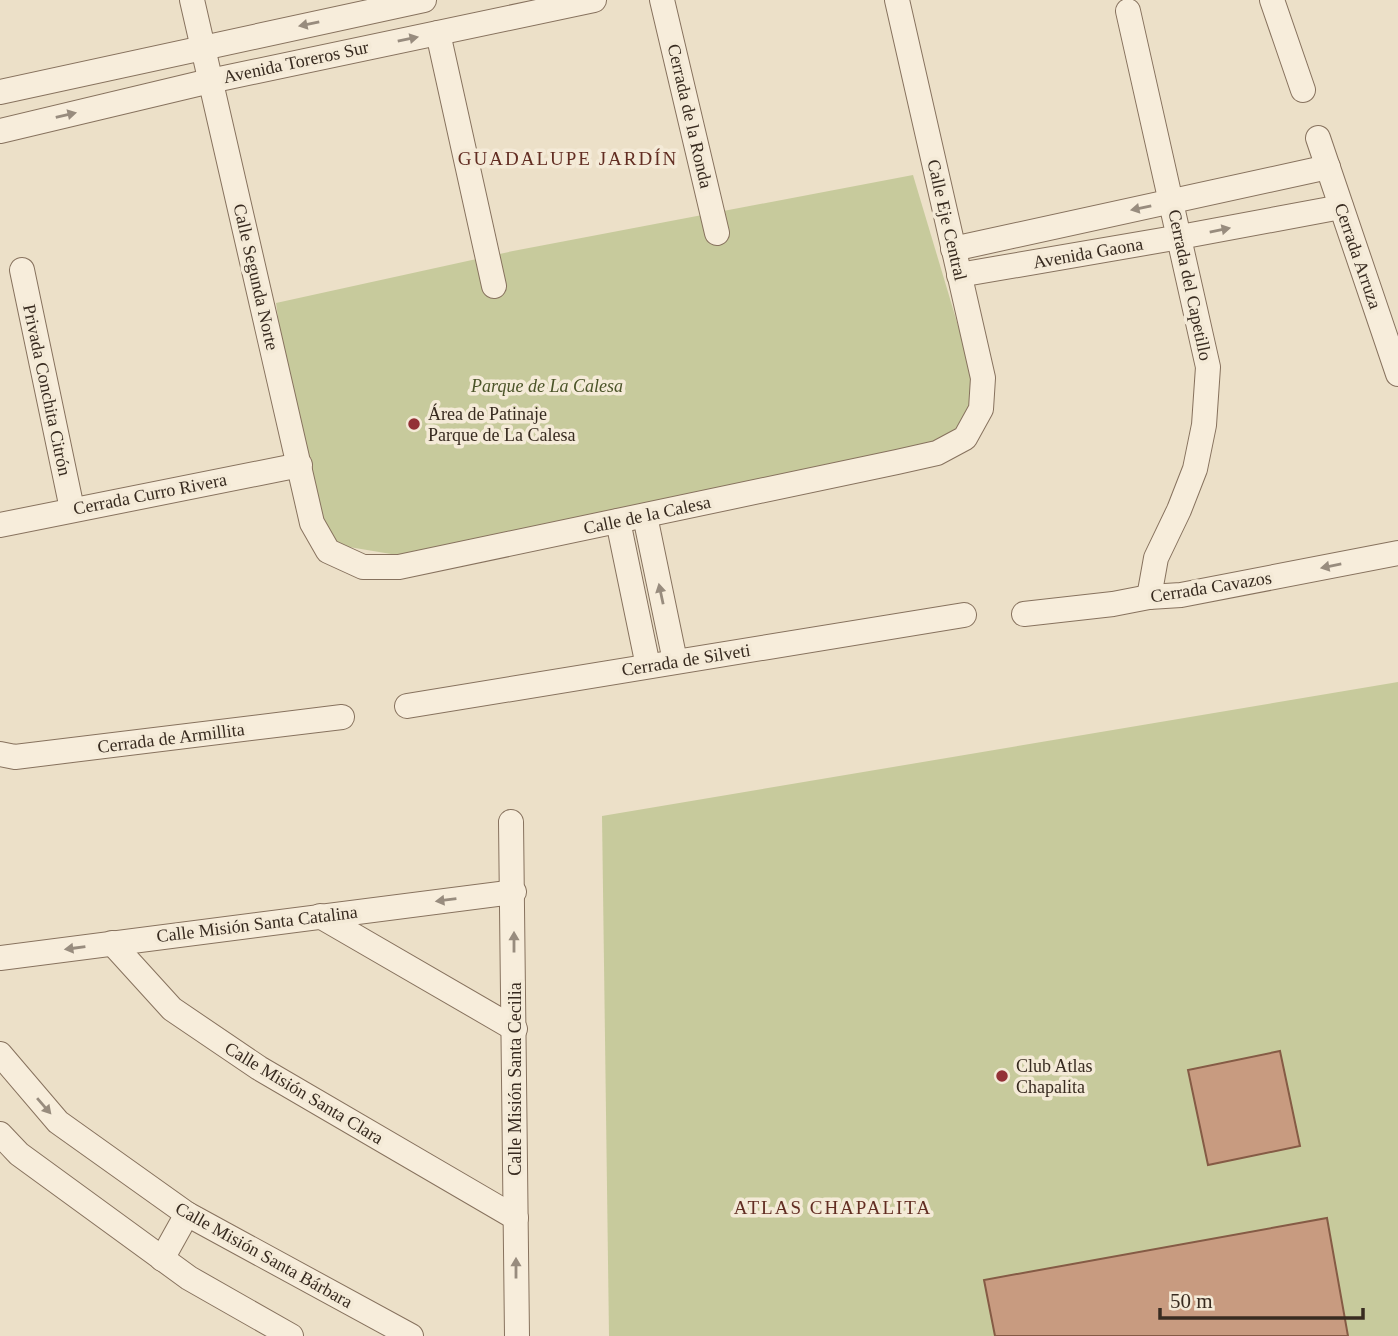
<svg xmlns="http://www.w3.org/2000/svg" width="1398" height="1336" font-family="'Times New Roman',serif">
<rect width="100%" height="100%" fill="#ece0c8"/>
<g fill="#c7ca9c">
<polygon points="913,175 974,379 972,410 960,435 894,456 403,556 337,545 321,520 285,367 276,303 513,251"/>
<polygon points="1398,682 1398,1336 609,1336 602,816"/>
</g>
<g fill="#c89b80" stroke="#855b45" stroke-width="2">
<polygon points="1280,1051 1300,1146 1208,1165 1188,1070"/>
<polygon points="1327,1218 1348,1336 995,1336 984,1280"/>
</g>
<g fill="none" stroke-linecap="round" stroke-linejoin="round">
<defs>
<g id="street">
<polyline points="192,0 312,523 328,551 363,567 399,567 897,462 937,453 965,438 981,409 983,378 897,0"/>
<polyline points="662,0 717,233"/>
<polyline points="1272,0 1303,90"/>
<polyline points="1128,11 1208,367 1204,425 1195,469 1179,510 1156,558 1149,597"/>
<polyline points="438,33 494,286"/>
<polyline points="0,92 424,0"/>
<polyline points="0,131 210,81 594,0"/>
<polyline points="1318,138 1398,374"/>
<polyline points="953,249 1328,167"/>
<polyline points="22,270 72,509"/>
<polyline points="959,275 1180,237 1341,207"/>
<polyline points="645,516 675,661"/>
<polyline points="618,521 648,666"/>
<polyline points="0,525 300,465"/>
<polyline points="1024,614 1113,604 1149,597 1181,595 1398,553"/>
<polyline points="407,706 964,615"/>
<polyline points="0,754 15,757 342,717"/>
<polyline points="511,822 517,1336"/>
<polyline points="320,916 515,1029"/>
<polyline points="112,943 172,1009 259,1068 516,1218"/>
<polyline points="0,958 514,892"/>
<polyline points="0,1054 58,1122 187,1214 411,1336"/>
<polyline points="0,1134 19,1154 189,1278 291,1336"/>
<polyline points="162,1259 187,1214"/>
</g>
</defs>
<use href="#street" stroke="#87725e" stroke-width="26"/>
<use href="#street" stroke="#f7eddb" stroke-width="24"/>
</g>
<defs><path id="oneway-solid" d="M-6-.8H1V-3.2L6.5 0L1 3.2V.8H-6Z" transform="scale(1.75)"/></defs>
<g fill="#988c7e">
<use href="#oneway-solid" transform="translate(309 24) rotate(168)"/>
<use href="#oneway-solid" transform="translate(408 39) rotate(-12)"/>
<use href="#oneway-solid" transform="translate(66 115) rotate(-13)"/>
<use href="#oneway-solid" transform="translate(1141 208) rotate(168)"/>
<use href="#oneway-solid" transform="translate(1220 230) rotate(-11)"/>
<use href="#oneway-solid" transform="translate(1331 566) rotate(169)"/>
<use href="#oneway-solid" transform="translate(661 594) rotate(-102)"/>
<use href="#oneway-solid" transform="translate(446 900) rotate(173)"/>
<use href="#oneway-solid" transform="translate(514 942) rotate(-90)"/>
<use href="#oneway-solid" transform="translate(75 948) rotate(172)"/>
<use href="#oneway-solid" transform="translate(44 1106) rotate(49)"/>
<use href="#oneway-solid" transform="translate(516 1268) rotate(-90)"/>
</g>
<g fill="#933136" stroke="#f4ead7" stroke-width="2.5">
<circle cx="414" cy="424" r="7"/>
<circle cx="1002" cy="1076" r="7"/>
</g>
<g text-anchor="middle" stroke-width="7" stroke-linejoin="round" paint-order="stroke">
<g font-size="18" fill="#382b20" stroke="#f4ead7">
<text transform="translate(296 62) rotate(-12)" y="6">Avenida Toreros Sur</text>
<text transform="translate(690 116) rotate(77)" y="6">Cerrada de la Ronda</text>
<text transform="translate(947 220) rotate(77)" y="6">Calle Eje Central</text>
<text transform="translate(1088 253) rotate(-10)" y="6">Avenida Gaona</text>
<text transform="translate(1358 256) rotate(71)" y="6">Cerrada Arruza</text>
<text transform="translate(256 277) rotate(77)" y="6">Calle Segunda Norte</text>
<text transform="translate(1190 285) rotate(78)" y="6">Cerrada del Capetillo</text>
<text transform="translate(47 390) rotate(78)" y="6">Privada Conchita Citrón</text>
<text transform="translate(150 494) rotate(-11)" y="6">Cerrada Curro Rivera</text>
<text transform="translate(647 515) rotate(-12)" y="6">Calle de la Calesa</text>
<text transform="translate(1211 587) rotate(-9)" y="6">Cerrada Cavazos</text>
<text transform="translate(686 660) rotate(-9)" y="6">Cerrada de Silveti</text>
<text transform="translate(171 738) rotate(-7)" y="6">Cerrada de Armillita</text>
<text transform="translate(257 924) rotate(-7)" y="6">Calle Misión Santa Catalina</text>
<text transform="translate(515 1079) rotate(-90)" y="6">Calle Misión Santa Cecilia</text>
<text transform="translate(304 1093) rotate(31)" y="6">Calle Misión Santa Clara</text>
<text transform="translate(264 1255) rotate(29)" y="6">Calle Misión Santa Bárbara</text>
</g>
<g font-size="18" font-style="italic" fill="#4b5428" stroke="#f4ead7">
<text x="547" y="392">Parque de La Calesa</text>
</g>
<g font-size="18" fill="#382b20" stroke="#f4ead7" text-anchor="start">
<text x="428" y="420">Área de Patinaje<tspan x="428" dy="21">Parque de La Calesa</tspan></text>
<text x="1016" y="1072">Club Atlas<tspan x="1016" dy="21">Chapalita</tspan></text>
</g>
<g font-size="19" letter-spacing="2" fill="#622d22" stroke="#f4ead7">
<text x="568" y="165">GUADALUPE JARDÍN</text>
<text x="833" y="1214">ATLAS CHAPALITA</text>
</g>
</g>
<path d="M1160 1308v10h203v-10" fill="none" stroke="#382b20" stroke-width="3.5"/>
<text x="1170" y="1308" font-size="21" fill="#382b20" stroke="#f4ead7" stroke-width="5" paint-order="stroke">50 m</text>
</svg>
